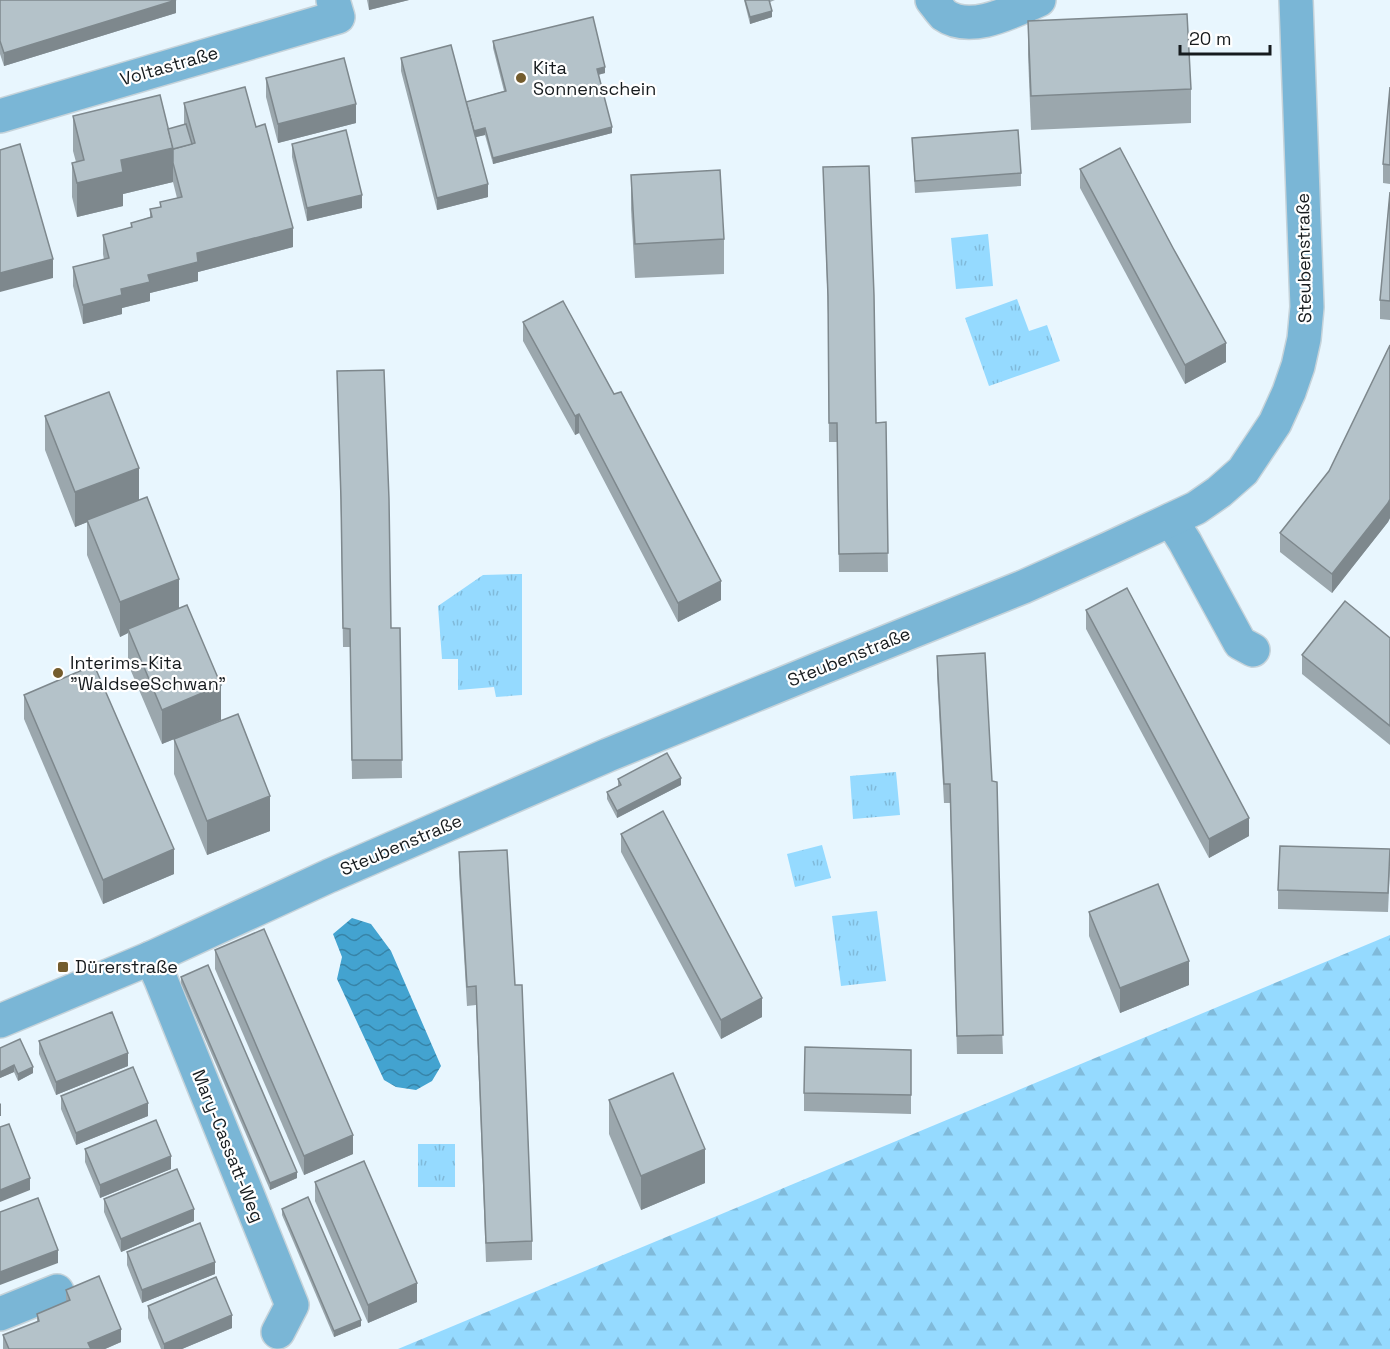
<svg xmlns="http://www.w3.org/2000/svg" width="1390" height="1349" font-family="'Space Grotesk',sans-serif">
<defs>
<pattern id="forest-firs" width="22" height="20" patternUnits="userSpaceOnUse" patternTransform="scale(1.5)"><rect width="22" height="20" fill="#95daff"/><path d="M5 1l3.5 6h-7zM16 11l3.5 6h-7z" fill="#80bada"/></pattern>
<pattern id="park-tufts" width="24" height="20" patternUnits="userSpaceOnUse" patternTransform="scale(1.5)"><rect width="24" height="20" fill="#95daff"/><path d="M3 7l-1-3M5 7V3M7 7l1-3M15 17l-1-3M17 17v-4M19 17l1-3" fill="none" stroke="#80bada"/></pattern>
<pattern id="water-waves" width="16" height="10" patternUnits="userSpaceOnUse" patternTransform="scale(1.5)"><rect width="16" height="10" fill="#43a3d0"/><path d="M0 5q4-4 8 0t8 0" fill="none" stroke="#3784a8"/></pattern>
</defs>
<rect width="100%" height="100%" fill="#e8f6fe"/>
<polygon fill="url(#forest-firs)" points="1390,935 1390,1349 398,1349"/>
<g fill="url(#park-tufts)">
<polygon points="988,234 993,286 956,289 951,238"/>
<polygon points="1017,299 1029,331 1047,325 1060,361 989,386 965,318"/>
<polygon points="522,574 522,695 496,697 494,687 458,690 458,659 442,659 438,606 483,575"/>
<polygon points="896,772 900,815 853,819 850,776"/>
<polygon points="822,845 831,878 795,887 787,854"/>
<polygon points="877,911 886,981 841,986 832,916"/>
<rect x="418" y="1144" width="37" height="43"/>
</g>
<polygon fill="url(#water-waves)" points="352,918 371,924 391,951 441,1066 432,1081 416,1090 396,1087 384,1080 337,979 342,957 333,934"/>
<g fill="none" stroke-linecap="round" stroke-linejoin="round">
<defs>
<g id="minor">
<path d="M932 0C936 5 940 11 944 15 971 34 1013 11 1039 0"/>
<polyline points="0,116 338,17 333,0"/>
<polyline points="1171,520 1185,542 1240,643 1253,650"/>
<polyline points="151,958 161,980 292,1305 278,1332"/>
<polyline points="0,1021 151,958 329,876 608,755 819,669 1023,587 1110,548 1196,508 1219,492 1243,471 1275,423 1289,392 1298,366 1304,339 1307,307 1296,0"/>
<polyline points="0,1314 57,1291"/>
</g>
</defs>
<use href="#minor" stroke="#c6d3da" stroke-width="36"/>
<use href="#minor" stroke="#7ab6d6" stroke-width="33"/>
</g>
<g fill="#9ba7ad">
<polygon points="0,0 176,13 4,66 0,54"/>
<polygon points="367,0 409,0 369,10"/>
<polygon points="744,0 775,0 770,2 772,17 750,24"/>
<polygon points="1028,21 1191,89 1191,123 1031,130 1028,55"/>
<polygon points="493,41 605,73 598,75 612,133 493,164 485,135 476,137 488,197 437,210 401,71 401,58 466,102 504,91 493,48"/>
<polygon points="266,78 356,123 278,143 266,97"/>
<polygon points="1390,87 1390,184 1383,183 1383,164"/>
<polygon points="184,103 256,127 293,247 198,272 198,281 150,293 150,301 122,308 122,314 83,324 73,286 73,267 104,260 103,254 103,235 131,228 131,223 150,217 150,209 160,207 160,202 177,198 173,182 123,194 123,206 77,217 72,197 72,163 76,162 73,151 73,116 168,129 184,125"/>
<polygon points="912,138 1021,173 1021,186 915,193"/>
<polygon points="292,144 362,208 307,221 292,157"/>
<polygon points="823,167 876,423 886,422 888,572 839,572 837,442 829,442 828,314"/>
<polygon points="1080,169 1226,362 1185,384 1080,188"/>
<polygon points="631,175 724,239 724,274 635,278 631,209"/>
<polygon points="1390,192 1390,320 1380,319 1380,300"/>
<polygon points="523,322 614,394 721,600 678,622 579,433 575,435 523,341"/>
<polygon points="1390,345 1390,518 1388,522 1332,593 1280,552 1280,533 1329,471"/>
<polygon points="337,371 391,628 400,628 402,778 352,779 350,647 343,647 341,518"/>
<polygon points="45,416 139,500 221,720 162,744 128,664 128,633 120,637 87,555 87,522 75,527 45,450"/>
<polygon points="1086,610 1249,836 1209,858 1086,629"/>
<polygon points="1390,638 1390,745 1302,674 1302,655"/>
<polygon points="937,656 992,781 1003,1054 957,1054 950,803 944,803 937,674"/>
<polygon points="24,695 174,874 103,904 24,719"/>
<polygon points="174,739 270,831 207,855 174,774"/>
<polygon points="618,779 681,785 617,818 607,799 607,792 618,786"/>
<polygon points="621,834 762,1017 721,1039 621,852"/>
<polygon points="459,852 515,985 532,1241 532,1260 486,1262 476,1005 467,1006 459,871"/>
<polygon points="1390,867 1388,912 1278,909 1278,890"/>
<polygon points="1089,912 1189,985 1120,1013 1089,936"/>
<polygon points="215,950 353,1154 304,1175 215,969"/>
<polygon points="181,977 297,1178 270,1190 181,983"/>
<polygon points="39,1041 128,1066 56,1095 39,1054"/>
<polygon points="0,1048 33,1073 18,1081 14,1072 0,1078"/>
<polygon points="911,1050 911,1114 804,1111 804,1093"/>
<polygon points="61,1096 148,1116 76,1145 61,1109"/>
<polygon points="609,1100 705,1183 641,1210 609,1134"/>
<polygon points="85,1149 171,1169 100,1198 85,1162"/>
<polygon points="315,1182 417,1302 368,1323 315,1201"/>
<polygon points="104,1199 194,1221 121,1252 104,1212"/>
<polygon points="282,1209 361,1326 334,1337 282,1215"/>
<polygon points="127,1252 215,1274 142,1303 127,1265"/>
<polygon points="66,1290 121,1342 105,1349 3,1349 3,1335 37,1322 37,1314 66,1302"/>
<polygon points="148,1306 232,1328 182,1349 161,1349 148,1318"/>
</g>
<g fill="#7e888d">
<polygon points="176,0 176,13 4,66 4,53"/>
<polygon points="369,0 409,0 369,10"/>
<polygon points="772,11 772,17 750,24 750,17"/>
<polygon points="605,67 605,73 597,75 597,69"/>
<polygon points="356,104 356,123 278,143 278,124"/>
<polygon points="612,127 612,133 493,164 493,158"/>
<polygon points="485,128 485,135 472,138 472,132"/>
<polygon points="173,148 173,182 123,194 123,206 77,217 77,183 121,160"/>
<polygon points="488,184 488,197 437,210 437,198"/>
<polygon points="362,195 362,208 307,221 307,208"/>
<polygon points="293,228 293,247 198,272 198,281 150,293 150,301 122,308 122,314 83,324 83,305 121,289 148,275 197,253"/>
<polygon points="53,259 53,278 0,292 0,273"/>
<polygon points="1226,343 1226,362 1185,384 1185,365"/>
<polygon points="579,414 579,433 575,435 575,416"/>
<polygon points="139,468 139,502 75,527 75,492"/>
<polygon points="1390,499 1390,518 1388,522 1332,593 1332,574"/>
<polygon points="179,579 179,614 128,629 128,633 120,637 120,602"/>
<polygon points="721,581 721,600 678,622 678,603"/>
<polygon points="221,685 221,720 162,744 162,710"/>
<polygon points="681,778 681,785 617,818 617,811"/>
<polygon points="270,796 270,831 207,855 207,821"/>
<polygon points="1249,818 1249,836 1209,858 1209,839"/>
<polygon points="174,849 174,874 103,904 103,880"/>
<polygon points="1189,961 1189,985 1120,1013 1120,988"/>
<polygon points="762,998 762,1017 721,1039 721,1020"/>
<polygon points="128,1053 128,1066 56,1095 56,1082"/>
<polygon points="14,1065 14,1072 0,1078 0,1072"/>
<polygon points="33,1067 33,1073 18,1081 18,1074"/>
<polygon points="1,1103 1,1116 0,1116 0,1104"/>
<polygon points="148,1103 148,1116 76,1145 76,1133"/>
<polygon points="353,1135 353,1154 304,1175 304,1156"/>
<polygon points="705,1149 705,1183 641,1210 641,1176"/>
<polygon points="171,1156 171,1169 100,1198 100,1185"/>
<polygon points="297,1172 297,1178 270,1190 270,1183"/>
<polygon points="30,1178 30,1190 0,1202 0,1190"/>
<polygon points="194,1209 194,1221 121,1252 121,1239"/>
<polygon points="58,1250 58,1263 0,1285 0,1272"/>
<polygon points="215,1262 215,1274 142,1303 142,1290"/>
<polygon points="417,1283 417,1302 368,1323 368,1305"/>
<polygon points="232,1315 232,1328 182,1349 164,1349 164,1344"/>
<polygon points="361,1320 361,1326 334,1337 334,1331"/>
<polygon points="121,1329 121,1342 105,1349 88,1349 88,1343"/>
</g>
<g fill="#b4c2c9" stroke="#7e888d" stroke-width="1.5">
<polygon points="0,0 176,0 4,53 0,41"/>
<polygon points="745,0 769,0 772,11 750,17"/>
<polygon points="1187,14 1191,89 1031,96 1028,21"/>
<polygon points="593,17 605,67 597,69 612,127 493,158 485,128 474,131 466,102 506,91 493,41"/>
<polygon points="451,45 488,184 437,198 401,58"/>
<polygon points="344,58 356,104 278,124 266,78"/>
<polygon points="245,87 256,127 265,124 293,228 197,253 198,262 148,275 150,282 121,289 122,295 83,305 73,267 109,258 103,235 132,227 131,223 152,217 150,209 161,207 160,202 182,197 173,163 173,149 195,143 184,103"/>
<polygon points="1390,87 1390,165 1383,164"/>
<polygon points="160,95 173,148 121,160 123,172 77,183 72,163 84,160 73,116"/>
<polygon points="186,124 192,144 173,149 168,129"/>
<polygon points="346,130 362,195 307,208 292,144"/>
<polygon points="1018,130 1021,173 915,181 912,138"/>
<polygon points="20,144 53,259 0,273 0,150"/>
<polygon points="1120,148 1173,248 1226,343 1185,365 1080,169"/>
<polygon points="869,166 874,295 876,423 886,422 888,553 839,554 837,423 829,423 828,296 823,167"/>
<polygon points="720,170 724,239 635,244 631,175"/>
<polygon points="1390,192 1390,301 1380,300"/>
<polygon points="563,301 614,394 621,392 721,581 678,603 579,414 575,416 523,322"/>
<polygon points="1390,345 1390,499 1388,503 1332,574 1280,533 1329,471"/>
<polygon points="384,370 389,499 391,628 400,628 402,760 352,760 350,629 343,628 341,499 337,371"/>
<polygon points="109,392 139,468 75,492 45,416"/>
<polygon points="147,497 179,579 120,602 87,520"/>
<polygon points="1127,588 1249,818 1209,839 1086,610"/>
<polygon points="1345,601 1390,638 1390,726 1302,655"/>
<polygon points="187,605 221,685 162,710 128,629"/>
<polygon points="985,653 992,781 997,782 1003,1035 957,1036 950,784 944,784 937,656"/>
<polygon points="94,665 174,849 103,880 24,695"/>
<polygon points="238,714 270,796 207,821 174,739"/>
<polygon points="667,753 681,778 617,811 607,792 621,785 618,779"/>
<polygon points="663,811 762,998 721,1020 621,834"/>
<polygon points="1280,846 1390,849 1388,893 1278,890"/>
<polygon points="507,850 515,985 522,985 532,1241 486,1243 476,986 467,987 459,852"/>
<polygon points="1158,884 1189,961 1120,988 1089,912"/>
<polygon points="264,929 353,1135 304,1156 215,950"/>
<polygon points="208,965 297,1172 270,1183 181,977"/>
<polygon points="112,1012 128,1053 56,1082 39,1041"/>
<polygon points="20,1039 33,1067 18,1074 14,1065 0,1072 0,1048"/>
<polygon points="805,1047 911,1050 911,1095 804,1093"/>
<polygon points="133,1067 148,1103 76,1133 61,1096"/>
<polygon points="673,1073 705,1149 641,1176 609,1100"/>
<polygon points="156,1120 171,1156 100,1185 85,1149"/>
<polygon points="9,1124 30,1178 0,1190 0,1127"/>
<polygon points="364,1161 417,1283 368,1305 315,1182"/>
<polygon points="177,1169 194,1209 121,1239 104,1199"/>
<polygon points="308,1197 361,1320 334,1331 282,1209"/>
<polygon points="38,1198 58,1250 0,1272 0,1212"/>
<polygon points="200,1223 215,1262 142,1290 127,1252"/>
<polygon points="99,1276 121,1329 88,1343 91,1349 9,1349 3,1335 39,1321 37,1314 70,1300 66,1290"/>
<polygon points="216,1277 232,1315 164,1344 148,1306"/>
</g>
<g fill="#745c2d" stroke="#fff" stroke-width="2">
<circle cx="521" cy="78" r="6"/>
<circle cx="58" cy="673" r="6"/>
<rect x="57" y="961" width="12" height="12" rx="3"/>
</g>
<g text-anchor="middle" stroke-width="4.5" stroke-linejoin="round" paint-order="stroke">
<g font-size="18" fill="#161b1e" stroke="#fff">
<text transform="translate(169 66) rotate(-16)" y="6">Voltastraße</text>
<text transform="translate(1304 258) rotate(-91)" y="6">Steubenstraße</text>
<text transform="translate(849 657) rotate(-22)" y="6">Steubenstraße</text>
<text transform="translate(401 845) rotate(-23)" y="6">Steubenstraße</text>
<text transform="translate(228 1146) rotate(68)" y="6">Mary-Cassatt-Weg</text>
</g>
<g font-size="18" fill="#161b1e" stroke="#fff" text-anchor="start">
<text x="533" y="74">Kita<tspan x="533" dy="21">Sonnenschein</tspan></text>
<text x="70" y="669">Interims-Kita<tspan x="70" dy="21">"WaldseeSchwan"</tspan></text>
<text x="75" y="973">Dürerstraße</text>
</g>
</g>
<path d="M1180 45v9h90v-9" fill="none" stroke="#161b1e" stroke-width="3"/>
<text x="1189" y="45" font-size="18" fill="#161b1e" stroke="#ffffff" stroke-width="4.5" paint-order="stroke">20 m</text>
</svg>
